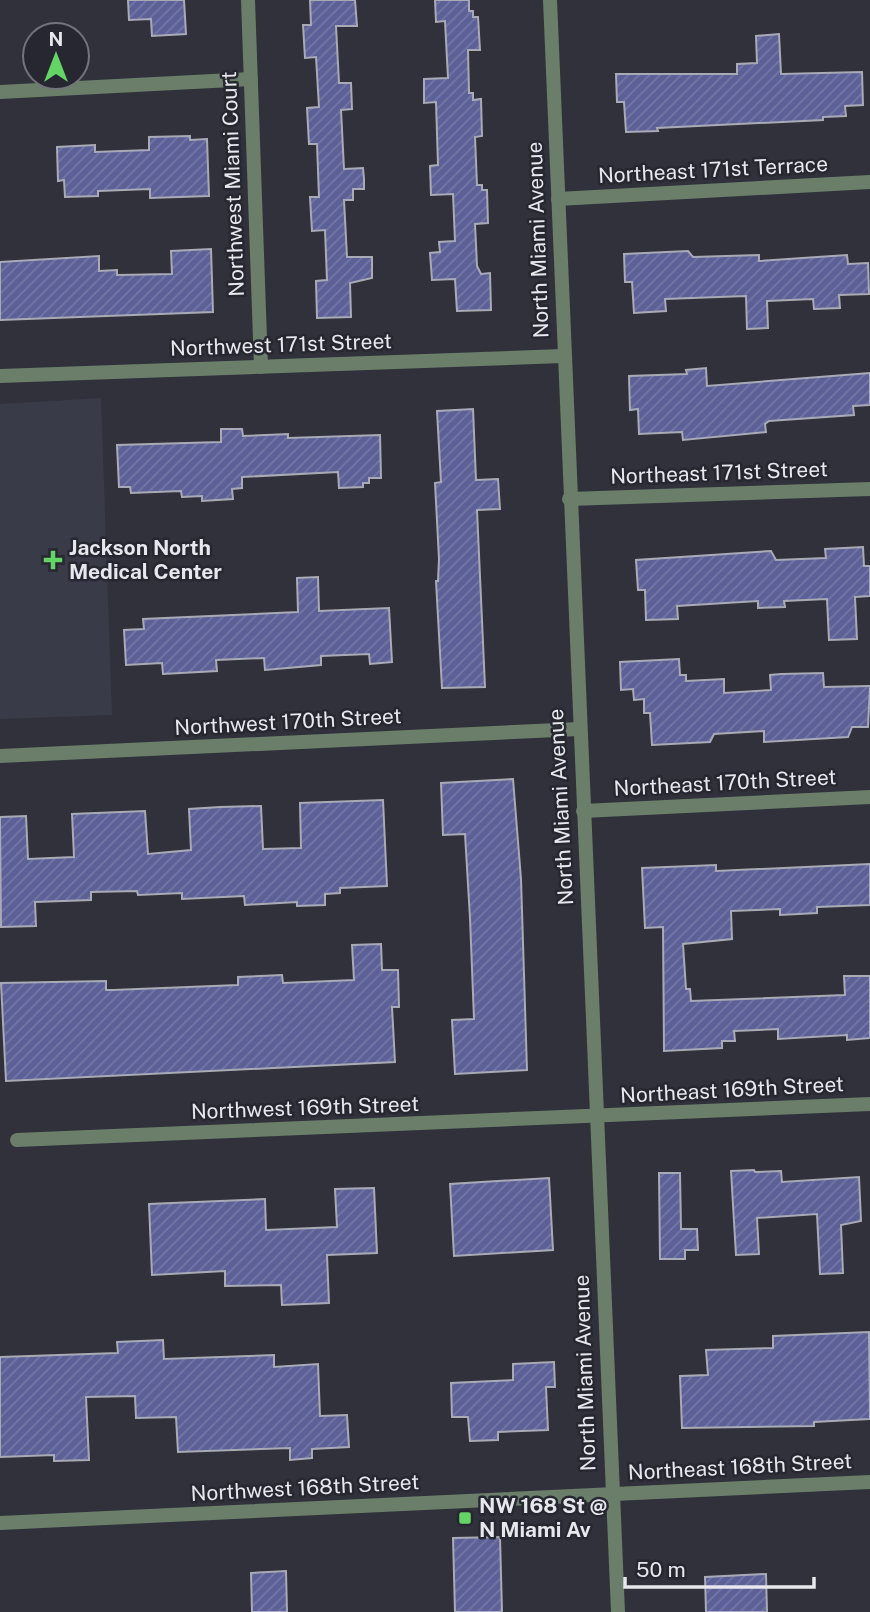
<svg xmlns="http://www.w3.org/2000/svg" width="870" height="1612" font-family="'Public Sans',sans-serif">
<defs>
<pattern id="building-hatch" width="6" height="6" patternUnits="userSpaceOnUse" patternTransform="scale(1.75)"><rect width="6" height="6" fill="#5c6097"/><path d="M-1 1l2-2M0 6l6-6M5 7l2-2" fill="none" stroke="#7377a6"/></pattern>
</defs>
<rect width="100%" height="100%" fill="#30313a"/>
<polygon fill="#3a3b49" points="101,398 112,715 0,719 0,404"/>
<g fill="url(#building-hatch)" stroke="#a8aab5" stroke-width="2">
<polygon points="128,0 184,0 186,34 152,36 151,19 129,20"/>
<polygon points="310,0 355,0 357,26 336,26 339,83 351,83 352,109 341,110 344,169 363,168 364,179 364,189 353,189 353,200 344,200 347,257 372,257 372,278 350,283 351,317 317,318 316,281 327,280 325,230 312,231 310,197 319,197 317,144 309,144 307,108 319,107 316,57 305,58 303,25 311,25"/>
<polygon points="435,0 469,0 469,11 473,11 473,17 478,17 480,50 468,50 469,93 473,93 473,100 481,99 482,136 475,137 477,185 482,185 482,190 487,190 488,223 475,224 477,266 481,274 490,273 491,310 457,311 455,279 432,280 430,253 440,252 439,242 455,241 453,194 431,195 430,166 438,165 436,102 424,103 424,79 448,78 445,21 436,22"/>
<polygon points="779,34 781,74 862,72 863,105 845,106 846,116 823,117 823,120 657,128 658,131 626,132 624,102 617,102 616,74 737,74 737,64 757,63 756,36"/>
<polygon points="190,136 190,140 207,139 209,196 150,198 150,189 98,191 98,196 65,197 64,180 58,181 57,147 95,145 95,152 149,150 149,137"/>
<polygon points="211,249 213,312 0,320 0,262 99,256 99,271 117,270 117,275 172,274 171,251"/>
<polygon points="688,251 693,257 759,255 759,261 847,255 848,264 868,263 869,294 839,295 840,308 814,309 813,299 767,301 768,328 747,329 746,296 665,299 666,311 634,313 632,282 625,282 624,254"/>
<polygon points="706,368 707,386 870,373 870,405 853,406 854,415 769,421 765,424 766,432 683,440 682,432 639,434 638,409 630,410 629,376 687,374 686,370"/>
<polygon points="473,409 476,480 498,479 500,509 477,510 485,687 442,688 436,581 438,581 439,559 435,483 441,482 437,411"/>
<polygon points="221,429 242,429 243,436 288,434 288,438 380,435 381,478 369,478 369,483 363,483 363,487 339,488 338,472 242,477 242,488 232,489 233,499 202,501 202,496 182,497 181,491 131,493 130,487 119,487 117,445 221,442"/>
<polygon points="863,547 864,566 870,566 870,596 855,597 857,639 829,640 827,599 784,601 785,607 758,608 758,601 677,606 678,619 646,620 645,590 638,590 636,560 771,551 776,560 826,558 825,549"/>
<polygon points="318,577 319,611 389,608 392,662 370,664 369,654 321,656 321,665 265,670 264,658 216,660 217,671 163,674 162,663 126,665 124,630 144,629 143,619 298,612 297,578"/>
<polygon points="679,659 680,675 686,675 686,681 724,679 724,693 771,690 770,675 781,674 823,673 824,687 870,686 868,727 852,727 848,737 764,742 764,731 714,734 710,742 652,745 650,713 644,713 644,699 634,700 633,689 621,690 620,662"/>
<polygon points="513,779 521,879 527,1070 455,1074 452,1020 474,1019 470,918 465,834 443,835 441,783"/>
<polygon points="383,800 387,886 340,888 340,893 325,894 325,905 297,906 297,902 245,905 244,896 182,899 182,893 138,895 137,891 91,892 91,900 35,902 36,926 1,927 0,817 26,816 28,859 74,857 72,814 145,811 148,854 191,850 189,809 220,807 261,806 263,849 301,848 300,803"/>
<polygon points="870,864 870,905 817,907 817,913 780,915 780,909 731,911 732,939 683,944 686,989 690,989 691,1001 845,995 844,976 870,976 870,1038 847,1040 847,1035 778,1039 778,1029 734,1031 735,1041 722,1041 722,1048 664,1051 663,927 645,928 642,868 716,865 716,871"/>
<polygon points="381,944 382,970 398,970 399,1007 392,1007 395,1062 6,1081 1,983 106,981 106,990 113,990 238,985 238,977 282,975 283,983 354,980 352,945"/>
<polygon points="754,1170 755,1172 781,1171 782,1182 859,1177 861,1221 841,1225 843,1273 820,1274 817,1214 757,1218 759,1254 736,1255 731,1171"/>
<polygon points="659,1173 680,1173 681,1229 697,1229 698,1250 685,1250 685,1259 660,1259"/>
<polygon points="549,1178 553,1250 454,1256 450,1184"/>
<polygon points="374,1188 377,1253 327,1255 329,1303 282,1305 281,1285 225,1286 225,1271 152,1275 149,1204 265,1199 266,1230 337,1227 335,1189"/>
<polygon points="869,1332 870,1419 814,1422 814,1426 682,1428 680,1376 708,1375 706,1350 773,1348 773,1336"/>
<polygon points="163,1340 164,1359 274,1355 274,1367 318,1364 320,1416 347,1415 349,1447 312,1449 312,1458 290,1460 290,1448 178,1452 176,1417 136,1418 135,1396 86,1397 89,1460 54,1461 54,1455 0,1457 0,1357 118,1353 117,1342"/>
<polygon points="554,1362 555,1387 546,1387 548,1430 498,1432 498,1440 470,1441 468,1417 452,1417 451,1383 513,1380 513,1364"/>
<polygon points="500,1537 502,1612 455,1612 453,1538"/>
<polygon points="286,1571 287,1612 252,1612 251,1573"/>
<polygon points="766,1574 767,1612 706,1612 705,1577"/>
</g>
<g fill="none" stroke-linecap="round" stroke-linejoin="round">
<g stroke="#6a7e6a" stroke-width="14">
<polyline points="248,0 261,367"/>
<polyline points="550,0 618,1612"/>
<polyline points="0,92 251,79"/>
<polyline points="558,199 870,182"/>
<polyline points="0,376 563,356"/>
<polyline points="569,499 870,489"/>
<polyline points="0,756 579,729"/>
<polyline points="583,811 870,797"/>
<polyline points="17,1140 870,1104"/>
<polyline points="0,1523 870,1482"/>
</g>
</g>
<g fill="#65d467" stroke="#262730" stroke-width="2.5">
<path d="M49.5 549.5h7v7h7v7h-7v7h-7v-7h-7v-7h7z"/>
<rect x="458" y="1511" width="14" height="14" rx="3.5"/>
</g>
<g text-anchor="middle" stroke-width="5" stroke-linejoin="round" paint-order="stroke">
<g font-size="21" fill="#e7e8ee" stroke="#262730">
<text transform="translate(713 170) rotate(-3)" y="7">Northeast 171st Terrace</text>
<text transform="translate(233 184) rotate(-92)" y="7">Northwest Miami Court</text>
<text transform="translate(538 240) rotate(-92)" y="7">North Miami Avenue</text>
<text transform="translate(281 345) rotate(-2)" y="7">Northwest 171st Street</text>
<text transform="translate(719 473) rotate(-2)" y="7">Northeast 171st Street</text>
<text transform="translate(288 722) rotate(-3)" y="7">Northwest 170th Street</text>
<text transform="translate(725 783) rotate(-3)" y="7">Northeast 170th Street</text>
<text transform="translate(561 807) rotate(-93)" y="7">North Miami Avenue</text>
<text transform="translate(732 1090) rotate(-3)" y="7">Northeast 169th Street</text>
<text transform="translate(305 1108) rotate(-2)" y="7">Northwest 169th Street</text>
<text transform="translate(585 1373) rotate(-92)" y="7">North Miami Avenue</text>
<text transform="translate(740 1467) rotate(-3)" y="7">Northeast 168th Street</text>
<text transform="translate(305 1488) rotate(-3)" y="7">Northwest 168th Street</text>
</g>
<g font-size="21" font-weight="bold" fill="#e7e8ee" stroke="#262730" text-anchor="start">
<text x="69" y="555">Jackson North<tspan x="69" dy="24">Medical Center</tspan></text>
<text x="479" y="1513">NW 168 St @<tspan x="479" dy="24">N Miami Av</tspan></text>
</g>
</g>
<g transform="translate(56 56)"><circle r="33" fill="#262730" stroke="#73747c" stroke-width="2"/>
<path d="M0-5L12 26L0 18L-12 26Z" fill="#65d467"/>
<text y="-10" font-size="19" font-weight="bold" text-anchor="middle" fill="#e7e8ee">N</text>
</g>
<path d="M625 1577v10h189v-10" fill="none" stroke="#e7e8ee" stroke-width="3.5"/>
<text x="636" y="1577" font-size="21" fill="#e7e8ee" stroke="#262730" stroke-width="5" paint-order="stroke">50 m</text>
</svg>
